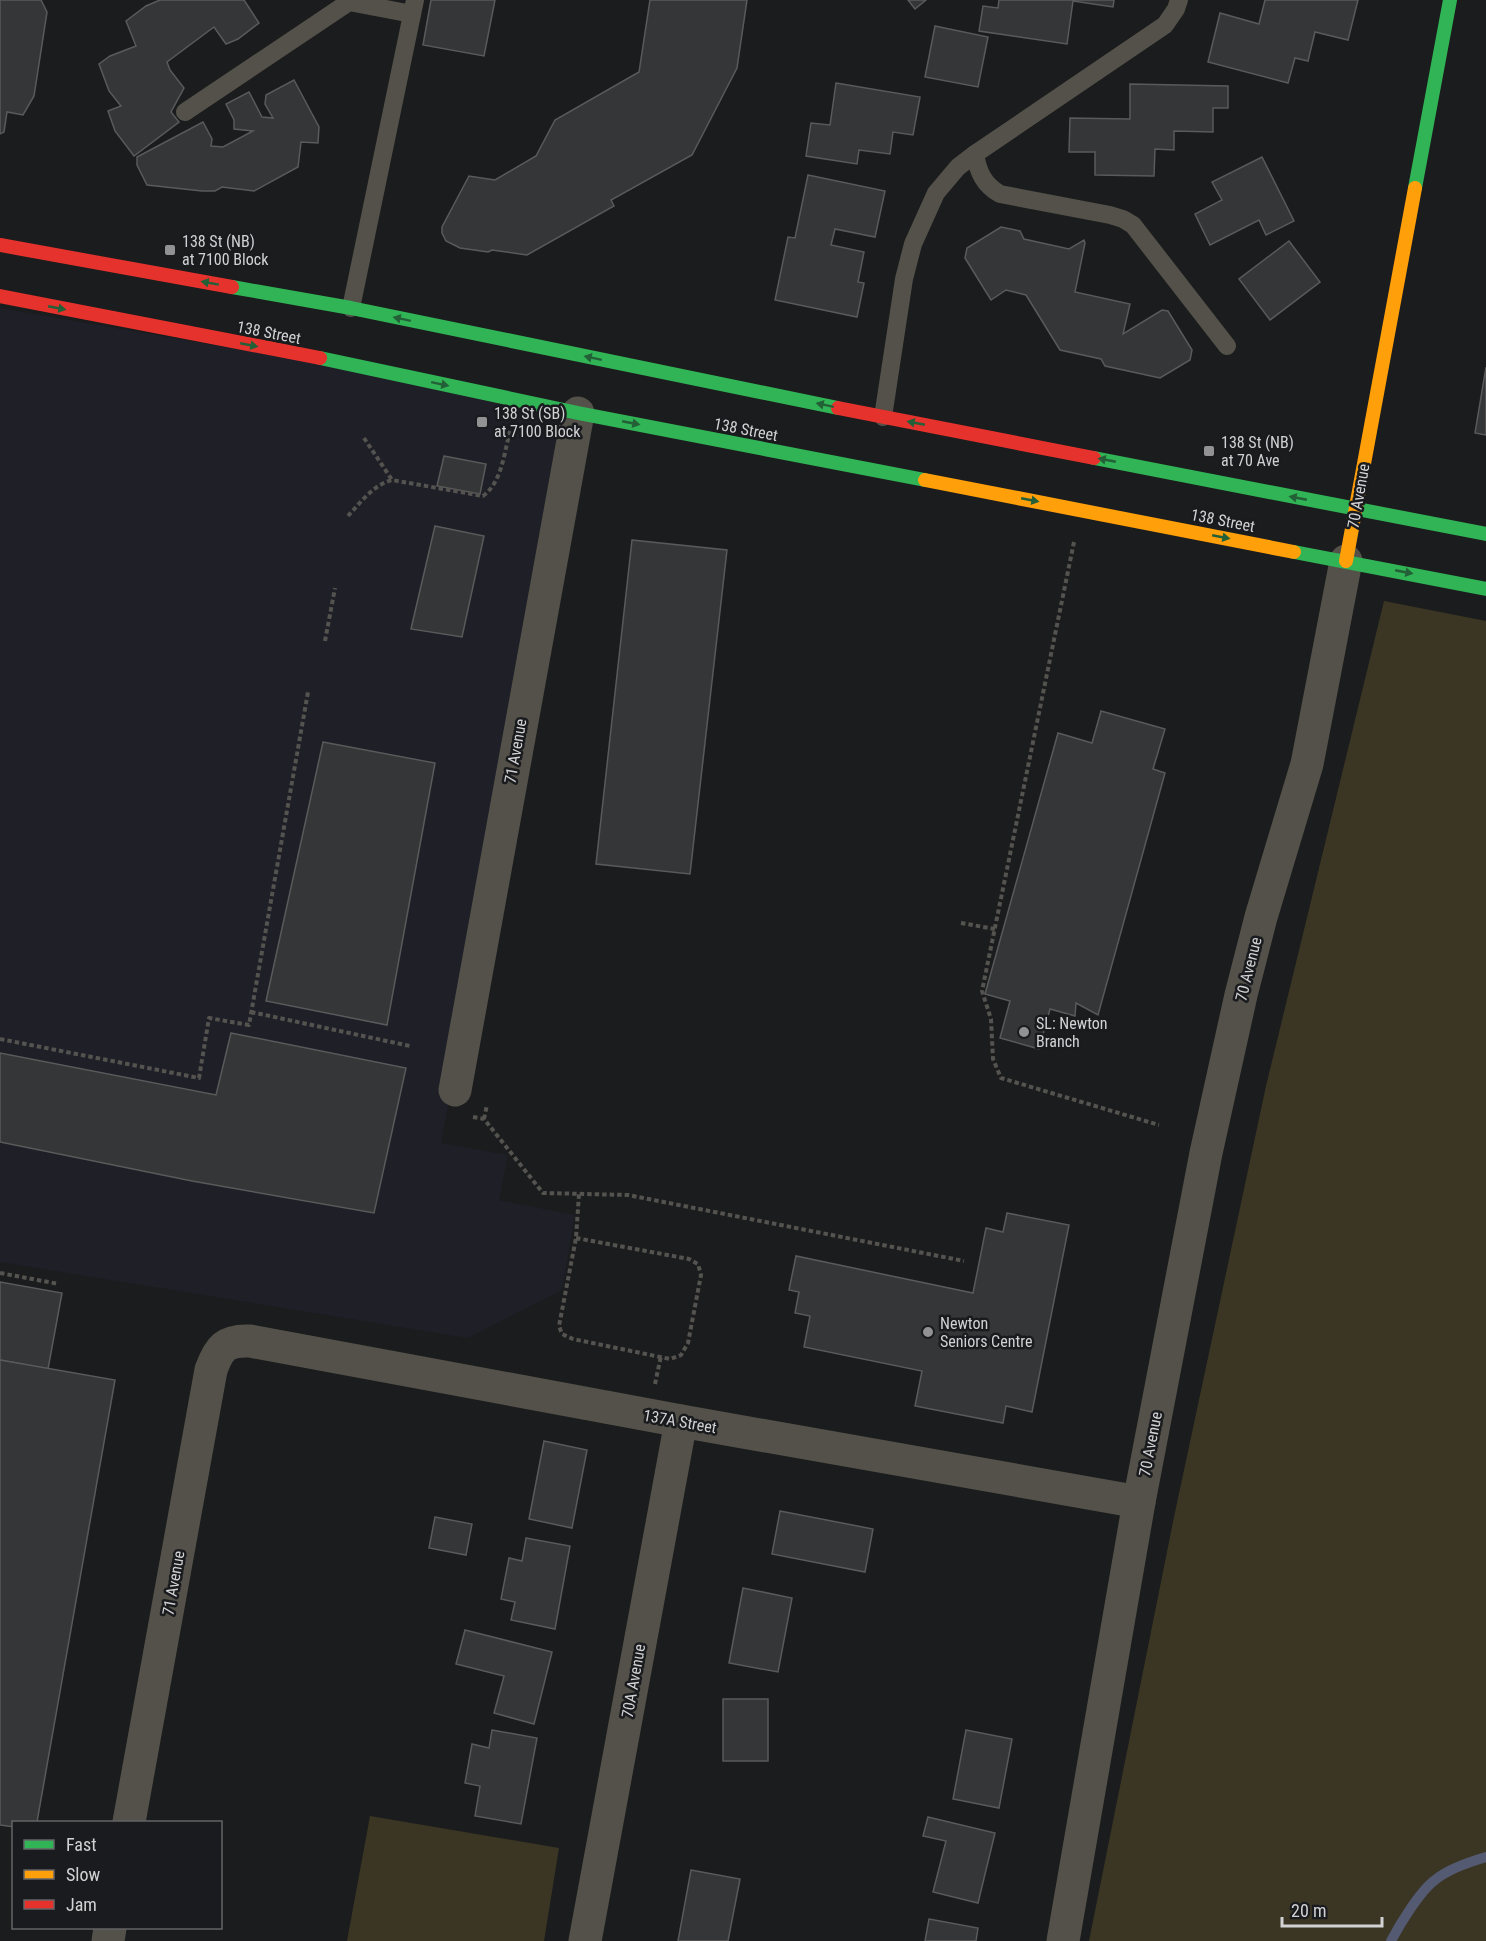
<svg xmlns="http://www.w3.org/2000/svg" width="1486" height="1941" font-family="'Roboto Condensed',sans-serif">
<rect width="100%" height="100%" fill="#1b1c1d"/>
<polygon fill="#1e1f27" points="0,308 584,409 441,1143 508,1155 499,1200 575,1215 562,1290 468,1338 0,1262"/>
<g fill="#3b3624">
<polygon points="1384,601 1486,621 1486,1941 1089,1941 1174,1517 1266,1086"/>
<polygon points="370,1816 559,1848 544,1941 347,1941"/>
</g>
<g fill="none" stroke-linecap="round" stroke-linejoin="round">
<path stroke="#555a73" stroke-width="10" d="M1391 1941C1400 1924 1420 1891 1435 1880 1448 1869 1469 1862 1486 1857"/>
</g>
<g fill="#353637" stroke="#5a5a5b" stroke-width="1.5">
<polygon points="0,0 41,0 47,12 34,96 23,115 7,112 4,132 0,134"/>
<polygon points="160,0 244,0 259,23 238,39 226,44 214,27 167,62 170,70 184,88 171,112 179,122 134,156 115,131 108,111 121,106 109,91 99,64 110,56 136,46 126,21 146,6"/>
<polygon points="431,0 495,0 484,56 423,45"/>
<polygon points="650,0 747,0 737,68 692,155 611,200 614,206 527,255 492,250 488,252 460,248 446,241 442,233 442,227 469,176 495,180 536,156 555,120 639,72"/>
<polygon points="908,0 926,0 915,9"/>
<polygon points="999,0 1114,0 1113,7 1073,1 1067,44 979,31 983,6 998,8"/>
<polygon points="1265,0 1358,0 1348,40 1315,32 1308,61 1295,58 1288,83 1208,62 1220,13 1259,24"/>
<polygon points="935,26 988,37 978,87 925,77"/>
<polygon points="294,80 319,127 318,143 301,142 298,167 254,191 222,187 215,191 202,191 147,185 137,165 137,157 203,122 212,139 211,146 223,147 253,131 234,129 234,120 226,104 249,92 262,117 273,118 265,104 266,95"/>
<polygon points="836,83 920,97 913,135 893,132 890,154 859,150 857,164 806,156 811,123 830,125"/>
<polygon points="1130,84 1228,86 1228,108 1213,108 1213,132 1174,131 1174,150 1155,149 1154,176 1095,175 1095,152 1069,152 1070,118 1130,119"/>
<polygon points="1262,157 1294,221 1266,235 1259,220 1210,245 1195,214 1222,200 1212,182"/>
<polygon points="808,175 885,191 875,237 835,229 831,245 864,252 858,282 864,283 857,317 775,300 788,237 795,238"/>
<polygon points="1001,227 1020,231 1024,239 1069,249 1084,240 1085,243 1075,292 1130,304 1123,334 1162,310 1168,311 1192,350 1190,360 1160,378 1105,366 1101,359 1060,350 1026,295 1006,290 991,300 965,258 967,248"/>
<polygon points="1289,241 1320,282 1270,320 1239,279"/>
<polygon points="1486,367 1486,435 1475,433"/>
<polygon points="444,456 486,464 480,494 437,486"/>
<polygon points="435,526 484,536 462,637 411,629"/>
<polygon points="632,540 727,550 690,874 596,864"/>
<polygon points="1101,711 1165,729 1153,769 1165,773 1098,1015 1076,1003 1075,1016 1050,1009 1039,1049 1000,1038 1010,1001 985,994 1058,733 1092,743"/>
<polygon points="323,742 435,763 387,1025 266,1001"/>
<polygon points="231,1033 406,1068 374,1213 192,1181 0,1142 0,1053 216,1095"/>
<polygon points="1007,1213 1069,1225 1032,1412 1006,1406 1003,1423 915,1406 922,1371 804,1347 810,1316 795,1313 799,1292 789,1290 796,1256 973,1293 986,1228 1003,1232"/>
<polygon points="0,1282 62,1293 48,1369 0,1360"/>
<polygon points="0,1360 115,1380 37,1822 14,1822 14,1827 0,1825"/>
<polygon points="544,1441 587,1450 572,1528 529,1519"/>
<polygon points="780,1511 873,1529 865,1572 772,1554"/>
<polygon points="435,1517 472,1524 466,1555 429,1548"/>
<polygon points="526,1538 570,1546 555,1629 511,1620 515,1602 501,1599 509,1558 522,1561"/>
<polygon points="743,1588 792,1598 778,1672 729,1663"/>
<polygon points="465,1630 552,1652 534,1724 494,1713 504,1676 456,1664"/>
<rect x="723" y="1699" width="45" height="62"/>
<polygon points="492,1730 537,1738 521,1824 475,1816 480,1786 465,1783 472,1744 489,1748"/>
<polygon points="966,1730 1012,1739 999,1808 953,1799"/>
<polygon points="928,1817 995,1833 978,1903 933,1892 946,1841 923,1836"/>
<polygon points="691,1870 740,1879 728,1941 678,1941"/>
<polygon points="929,1919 978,1928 976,1941 925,1941"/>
</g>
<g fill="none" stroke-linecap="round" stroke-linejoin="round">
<g stroke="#55534f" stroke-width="4" stroke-dasharray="4.5 3" stroke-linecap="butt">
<polyline points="364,438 392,480"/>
<path d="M348 516C361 502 373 485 392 480L483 496C502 482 504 453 510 431"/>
<polyline points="1074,542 982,991 991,1019 993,1059 1001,1078 1159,1125"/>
<polyline points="325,641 335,588"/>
<polyline points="961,923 995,929"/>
<polyline points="251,1012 410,1046"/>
<polyline points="0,1039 199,1078 209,1018 249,1025 308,692"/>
<polyline points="473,1117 484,1119 543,1193 628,1195 964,1261"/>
<polyline points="484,1119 487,1105"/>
<polyline points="576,1238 689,1259 698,1264 701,1275 688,1343 681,1355 670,1359 573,1339 562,1334 559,1326 576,1238 579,1194"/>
<polyline points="0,1273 59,1284"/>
<polyline points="655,1384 661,1356"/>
</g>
<g stroke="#535149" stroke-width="18">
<polyline points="185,112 349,2 412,14"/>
<path d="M975 154C978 172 984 185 1000 194L1110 215 1123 219 1133 225 1227 346"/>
<polyline points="351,308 415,0"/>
<polyline points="883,417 904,279 913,244 936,193 958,167 975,154 1165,25 1176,9 1179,0"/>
</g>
<g stroke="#535149" stroke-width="33">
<polyline points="455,1090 578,413"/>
<path d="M129 1822 211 1370C219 1348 225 1340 250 1341L681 1421 1139 1502"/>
<polyline points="108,1941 110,1928"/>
<polyline points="585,1941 681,1421"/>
<polyline points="1063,1941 1139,1502 1206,1153 1241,995 1261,917 1307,764 1346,561"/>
</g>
<g stroke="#30b455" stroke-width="14">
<polyline points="1415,188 1450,0"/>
<polyline points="232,287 351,308 838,408"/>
<polyline points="320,358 578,413 925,480"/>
<polyline points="1094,458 1486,534"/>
<polyline points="1294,552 1486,589"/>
</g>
<g stroke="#ff9f0a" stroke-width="14">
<polyline points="925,480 1294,552"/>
<polyline points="1346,561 1415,188"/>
</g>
<g stroke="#e5322d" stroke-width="14">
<polyline points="0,245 232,287"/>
<polyline points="0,296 320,358"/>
<polyline points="838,408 1094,458"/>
</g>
</g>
<defs><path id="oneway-solid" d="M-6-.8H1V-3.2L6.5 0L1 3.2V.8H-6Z" transform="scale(1.5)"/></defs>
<g fill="#246037">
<use href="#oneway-solid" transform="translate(210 283) rotate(-170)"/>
<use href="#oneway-solid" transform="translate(57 308) rotate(11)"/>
<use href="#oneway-solid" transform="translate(402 319) rotate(-168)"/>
<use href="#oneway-solid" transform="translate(249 345) rotate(11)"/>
<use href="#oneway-solid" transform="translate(593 358) rotate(-168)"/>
<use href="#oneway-solid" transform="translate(440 384) rotate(12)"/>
<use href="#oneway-solid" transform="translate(825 405) rotate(-168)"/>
<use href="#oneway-solid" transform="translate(631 423) rotate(11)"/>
<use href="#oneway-solid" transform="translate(916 423) rotate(-169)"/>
<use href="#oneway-solid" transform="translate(1107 460) rotate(-169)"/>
<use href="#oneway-solid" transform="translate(1298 498) rotate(-169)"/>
<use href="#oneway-solid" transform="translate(1030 500) rotate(11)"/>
<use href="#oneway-solid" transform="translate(1221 537) rotate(11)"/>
<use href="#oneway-solid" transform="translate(1404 572) rotate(11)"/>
</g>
<g fill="#929294" stroke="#1a1b1e" stroke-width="2">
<rect x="164" y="244" width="12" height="12" rx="3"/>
<rect x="476" y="416" width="12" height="12" rx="3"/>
<rect x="1203" y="445" width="12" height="12" rx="3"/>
<circle cx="1024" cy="1032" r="6"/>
<circle cx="928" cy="1332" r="6"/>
</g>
<g text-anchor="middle" stroke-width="5" stroke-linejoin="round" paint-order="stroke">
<g font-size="16" fill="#d2d2d4" stroke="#1a1b1e" text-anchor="start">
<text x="182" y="247">138 St (NB)<tspan x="182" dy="18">at 7100 Block</tspan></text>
<text x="494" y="419">138 St (SB)<tspan x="494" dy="18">at 7100 Block</tspan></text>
<text x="1221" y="448">138 St (NB)<tspan x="1221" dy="18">at 70 Ave</tspan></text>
<text x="1036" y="1029">SL: Newton<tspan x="1036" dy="18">Branch</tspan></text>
<text x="940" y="1329">Newton<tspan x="940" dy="18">Seniors Centre</tspan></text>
</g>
<g font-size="16" fill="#d2d2d4" stroke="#1a1b1e">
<text transform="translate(269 332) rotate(11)" y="6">138 Street</text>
<text transform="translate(746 429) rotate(11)" y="6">138 Street</text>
<text transform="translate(1358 496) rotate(-80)" y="6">70 Avenue</text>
<text transform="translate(1223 520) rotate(11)" y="6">138 Street</text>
<text transform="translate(515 751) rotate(-80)" y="6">71 Avenue</text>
<text transform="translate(1248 969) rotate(-76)" y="6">70 Avenue</text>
<text transform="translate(680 1421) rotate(10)" y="6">137A Street</text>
<text transform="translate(1150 1444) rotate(-79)" y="6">70 Avenue</text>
<text transform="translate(173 1583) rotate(-80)" y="6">71 Avenue</text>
<text transform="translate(633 1681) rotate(-80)" y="6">70A Avenue</text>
</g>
</g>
<rect x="12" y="1821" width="210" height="108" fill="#1a1b1e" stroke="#646467" stroke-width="1.5"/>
<rect x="24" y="1840" width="30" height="9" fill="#30b455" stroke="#646467" stroke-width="1.5"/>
<text x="66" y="1851" font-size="18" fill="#d2d2d4">Fast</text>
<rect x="24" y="1870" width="30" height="9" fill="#ff9f0a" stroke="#646467" stroke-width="1.5"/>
<text x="66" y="1881" font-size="18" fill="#d2d2d4">Slow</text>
<rect x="24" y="1900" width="30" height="9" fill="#e5322d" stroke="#646467" stroke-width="1.5"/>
<text x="66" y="1911" font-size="18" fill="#d2d2d4">Jam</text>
<path d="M1282 1917v9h100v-9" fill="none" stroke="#d2d2d4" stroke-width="3"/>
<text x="1291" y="1917" font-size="18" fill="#d2d2d4" stroke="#1a1b1e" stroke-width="4.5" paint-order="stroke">20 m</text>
</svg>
